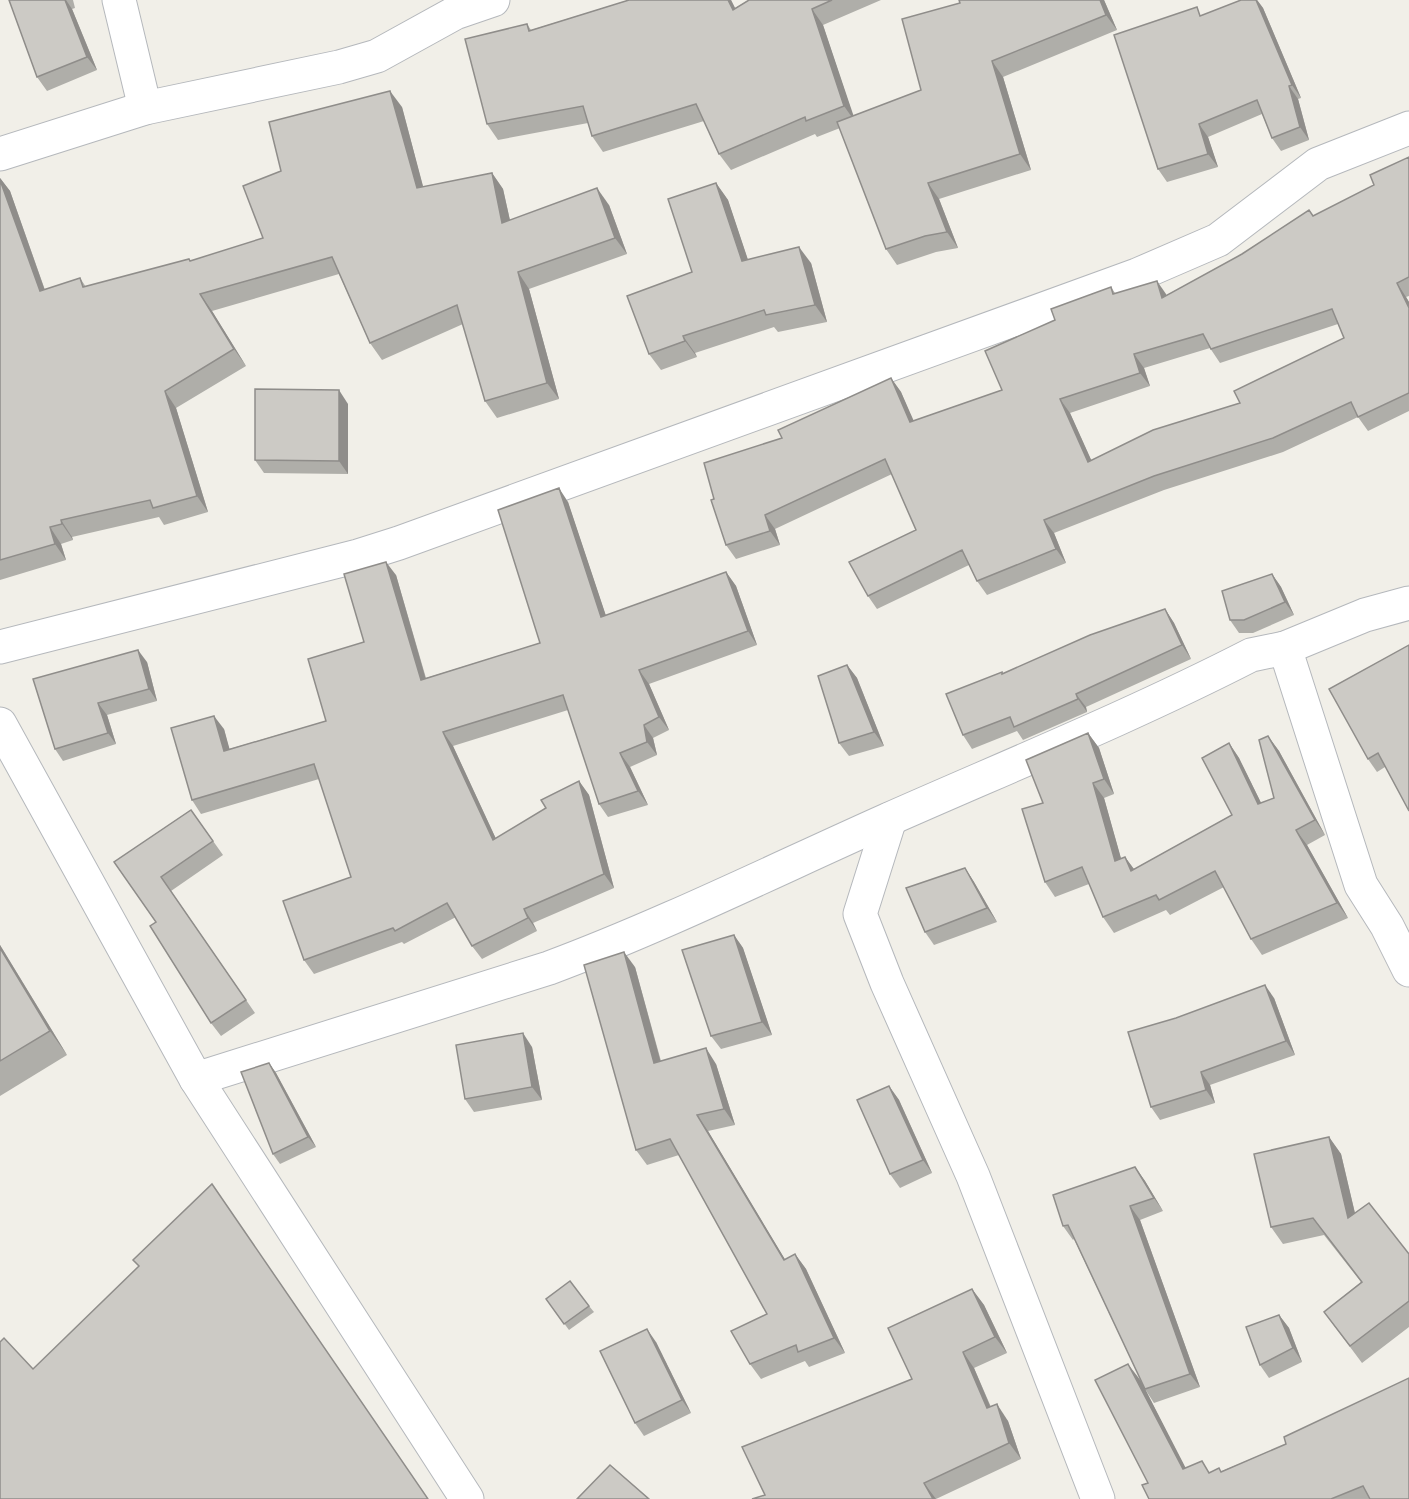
<svg xmlns="http://www.w3.org/2000/svg" width="1409" height="1499" font-family="'Open Sans',sans-serif">
<rect width="100%" height="100%" fill="#f1efe8"/>
<g fill="none" stroke-linecap="round" stroke-linejoin="round">
<defs>
<g id="minor">
<polyline points="119,0 145,108"/>
<polyline points="0,154 145,108 339,67 377,56 455,13 493,0"/>
<polyline points="0,647 358,556 399,543 1137,275 1218,240 1318,164 1409,128"/>
<polyline points="1285,648 1361,885 1387,926 1409,970"/>
<polyline points="0,724 196,1079 467,1499"/>
<polyline points="890,819 860,914 887,983 973,1176 1098,1499"/>
<path d="M196 1079 549 968C664 925 775 870 887 820 1009 766 1132 716 1251 655L1285 648 1365 615 1409 603"/>
</g>
</defs>
<use href="#minor" stroke="#b5b8bc" stroke-width="35"/>
<use href="#minor" stroke="#fff" stroke-width="33"/>
</g>
<g fill="#afaea9" fill-rule="evenodd">
<polygon points="9,0 73,0 75,8 72,9 97,70 47,91 37,77"/>
<polygon points="629,0 731,0 735,8 749,0 881,0 823,25 853,116 921,90 960,3 959,0 1104,0 1117,30 1003,77 1031,170 939,199 958,248 936,252 897,265 886,249 840,128 817,137 815,134 731,170 719,154 704,121 603,152 592,136 588,123 498,140 487,124 527,24 531,30"/>
<polygon points="1241,0 1257,0 1263,8 1301,98 1298,99 1309,140 1281,151 1272,138 1262,114 1208,137 1218,167 1167,182 1158,169 1203,15"/>
<polygon points="402,107 423,187 492,173 503,189 510,220 609,205 627,254 529,289 559,399 497,418 485,401 463,324 382,360 370,343 339,274 212,311 246,366 176,408 208,512 164,525 159,517 72,537 73,540 61,544 66,560 0,580 0,178 10,191 45,290 80,278 86,287 189,259 191,261 263,238 281,171"/>
<path d="M1409 157V296L1406 297 1409 302V411L1368 431 1358 417 1283 452 1164 490 1054 533 1066 563 987 595 977 581 969 565 877 609 868 596 916 530 892 474 775 529 780 545 736 559 726 545 714 499 782 438 891 378 901 392 913 421 1002 390 1055 320 1111 287 1115 293 1167 295 1374 185ZM1338 324 1344 338 1240 403 1091 460 1070 413 1150 386 1144 368 1210 348 1220 363Z"/>
<polygon points="716,183 728,200 748,260 811,263 827,322 778,332 774,327 695,353 697,357 661,370 649,354 692,272"/>
<polygon points="348,404 348,474 264,473 255,460"/>
<polygon points="568,502 606,616 726,572 736,586 757,645 649,684 669,730 653,738 657,755 630,767 648,805 608,817 599,804 568,710 453,746 496,839 546,808 579,781 589,795 614,888 533,923 537,931 482,959 472,946 456,917 404,944 402,942 314,974 304,960 351,877 319,779 201,814 192,800 224,729 229,749 326,721 396,575 426,678 540,643"/>
<polygon points="1272,574 1281,587 1294,615 1253,633 1239,633 1230,620"/>
<polygon points="1165,609 1174,623 1191,659 1086,707 1087,712 1023,740 1017,731 972,749 963,735 1002,672 1003,674"/>
<polygon points="1409,645 1385,767 1377,772 1368,759"/>
<polygon points="147,662 157,701 107,715 116,744 63,761 55,749 33,679"/>
<polygon points="847,665 857,678 884,746 849,756 839,743"/>
<polygon points="1088,733 1099,748 1114,794 1104,798 1121,859 1125,857 1134,869 1232,815 1229,743 1239,758 1261,803 1274,798 1268,736 1279,751 1325,835 1307,845 1348,918 1262,955 1251,939 1224,887 1170,915 1166,910 1114,933 1103,917 1089,884 1055,897 1045,882 1043,803"/>
<polygon points="191,810 223,855 171,891 255,1013 221,1036 211,1023 156,922 114,862"/>
<polygon points="965,868 974,882 997,922 934,945 925,932"/>
<polygon points="734,935 743,948 772,1035 721,1049 711,1036"/>
<polygon points="0,945 67,1055 0,1096"/>
<polygon points="635,967 661,1061 716,1064 735,1125 708,1131 785,1260 795,1254 806,1269 845,1353 809,1367 805,1361 761,1379 750,1364 767,1314 679,1155 647,1165 636,1150"/>
<polygon points="1274,998 1295,1055 1210,1085 1215,1103 1160,1120 1151,1107"/>
<polygon points="532,1047 542,1100 474,1112 465,1099"/>
<polygon points="269,1063 276,1073 316,1147 280,1164 273,1154"/>
<polygon points="889,1086 899,1100 932,1173 900,1188 890,1174"/>
<polygon points="1329,1137 1341,1154 1355,1213 1409,1254 1409,1327 1362,1363 1324,1312 1361,1282 1324,1235 1283,1244 1271,1227"/>
<polygon points="1135,1167 1145,1181 1163,1211 1140,1220 1200,1387 1154,1403 1145,1389 1074,1239 1073,1240 1063,1226"/>
<polygon points="972,1289 984,1305 1007,1353 974,1368 991,1407 1008,1421 1021,1459 936,1499 752,1499 765,1495 912,1379"/>
<polygon points="546,1299 589,1306 594,1312 569,1330"/>
<polygon points="1279,1315 1289,1328 1302,1362 1269,1378 1260,1365"/>
<polygon points="656,1342 691,1413 644,1436 635,1423"/>
<polygon points="1141,1381 1185,1468 1209,1472 1222,1471 1286,1444 1409,1499 1149,1499"/>
</g>
<g fill="#8f8d8a">
<polygon points="65,0 66,0 72,9 97,70 87,57"/>
<polygon points="728,0 731,0 744,26 733,10"/>
<polygon points="1100,0 1104,0 1117,30 1106,15"/>
<polygon points="1256,0 1257,0 1263,8 1301,98 1292,85"/>
<polygon points="812,9 823,25 856,123 844,106"/>
<polygon points="992,61 1003,77 1031,170 1020,154"/>
<polygon points="1289,86 1298,99 1309,140 1300,127"/>
<polygon points="390,91 402,107 428,205 417,188"/>
<polygon points="1199,124 1208,137 1218,167 1208,154"/>
<polygon points="492,173 503,189 514,239 502,223"/>
<polygon points="0,178 10,191 51,308 40,291 0,180"/>
<polygon points="716,183 728,200 754,278 742,261"/>
<polygon points="928,183 939,199 958,248 947,232"/>
<polygon points="597,188 609,205 627,254 615,238"/>
<polygon points="799,247 811,263 827,322 815,305"/>
<polygon points="518,272 529,289 559,399 547,383"/>
<polygon points="1157,281 1166,294 1172,311 1162,298"/>
<polygon points="1397,283 1406,297 1409,302 1409,308"/>
<polygon points="200,294 212,311 246,366 234,349"/>
<polygon points="683,336 695,353 697,357 685,341"/>
<polygon points="1134,354 1144,368 1150,386 1140,373"/>
<polygon points="891,378 901,392 920,435 910,422"/>
<polygon points="339,390 348,404 348,474 339,461"/>
<polygon points="165,391 176,408 208,512 197,496"/>
<polygon points="1060,399 1070,413 1098,475 1088,462"/>
<polygon points="559,488 568,502 611,631 601,617"/>
<polygon points="765,515 775,529 780,545 770,531"/>
<polygon points="61,520 72,537 73,540 62,524"/>
<polygon points="1044,520 1054,533 1066,563 1056,549"/>
<polygon points="50,527 61,544 66,560 55,544"/>
<polygon points="386,562 396,575 430,694 421,680"/>
<polygon points="726,572 736,586 757,645 748,631"/>
<polygon points="1272,574 1281,587 1294,615 1285,602"/>
<polygon points="1165,609 1174,623 1191,659 1182,645"/>
<polygon points="138,650 147,662 157,701 149,689"/>
<polygon points="847,665 857,678 884,746 874,732"/>
<polygon points="639,670 649,684 669,730 659,717"/>
<polygon points="1076,694 1086,707 1087,712 1078,699"/>
<polygon points="98,703 107,715 116,744 108,733"/>
<polygon points="214,716 224,729 234,765 224,751"/>
<polygon points="644,725 653,738 657,755 647,742"/>
<polygon points="443,732 453,746 503,854 493,840"/>
<polygon points="1088,733 1099,748 1114,794 1104,779"/>
<polygon points="1268,736 1279,751 1325,835 1315,820"/>
<polygon points="1229,743 1239,758 1269,819 1258,804"/>
<polygon points="620,753 630,767 648,805 638,791"/>
<polygon points="579,781 589,795 614,888 604,874"/>
<polygon points="1093,783 1104,798 1126,876 1115,861"/>
<polygon points="1296,830 1307,845 1348,918 1337,903"/>
<polygon points="1125,857 1136,872 1131,871"/>
<polygon points="965,868 974,882 997,922 987,908"/>
<polygon points="524,909 533,923 537,931 528,918"/>
<polygon points="734,935 743,948 772,1035 762,1022"/>
<polygon points="0,945 67,1055 50,1031 0,948"/>
<polygon points="624,952 635,967 665,1078 654,1063"/>
<polygon points="1265,985 1274,998 1295,1055 1286,1041"/>
<polygon points="523,1033 532,1047 542,1100 532,1087"/>
<polygon points="706,1048 716,1064 735,1125 724,1109"/>
<polygon points="269,1063 276,1073 316,1147 308,1137"/>
<polygon points="1201,1072 1210,1085 1215,1103 1206,1090"/>
<polygon points="889,1086 899,1100 932,1173 923,1160"/>
<polygon points="697,1115 708,1131 795,1276 784,1260"/>
<polygon points="1329,1137 1341,1154 1360,1235 1348,1218"/>
<polygon points="1135,1167 1145,1181 1163,1211 1154,1198"/>
<polygon points="1130,1206 1140,1220 1200,1387 1190,1374"/>
<polygon points="795,1254 806,1269 845,1353 834,1338"/>
<polygon points="972,1289 984,1305 1007,1353 995,1337"/>
<polygon points="1279,1315 1289,1328 1302,1362 1293,1348"/>
<polygon points="647,1329 656,1342 691,1413 682,1400"/>
<polygon points="963,1352 974,1368 998,1425 987,1408"/>
<polygon points="1128,1364 1141,1381 1195,1486 1183,1469"/>
<polygon points="997,1404 1008,1421 1021,1459 1009,1443"/>
<polygon points="924,1483 936,1499 933,1499"/>
</g>
<g fill="#cccac5" stroke="#8f8d8a" stroke-width="1.5" fill-rule="evenodd">
<polygon points="9,0 65,0 87,57 37,77"/>
<polygon points="629,0 728,0 733,10 749,0 832,0 812,9 844,106 806,121 805,117 719,154 696,104 592,136 583,106 487,124 465,39 527,24 529,31"/>
<polygon points="959,0 1100,0 1106,15 992,61 1020,154 928,183 947,232 925,236 886,249 837,122 921,90 902,19 960,3"/>
<polygon points="1241,0 1256,0 1292,85 1289,86 1300,127 1272,138 1257,100 1199,124 1208,154 1158,169 1114,35 1197,7 1200,16"/>
<polygon points="390,91 417,188 492,173 502,223 597,188 615,238 518,272 547,383 485,401 457,305 370,343 332,257 200,294 234,349 165,391 197,496 153,508 150,500 61,520 62,524 50,527 55,544 0,560 0,180 40,291 80,278 83,287 189,259 190,261 263,238 243,186 281,171 269,122"/>
<path d="M1409 157V277L1397 283 1409 308V393L1358 417 1351 402 1273 438 1154 476 1044 520 1056 549 977 581 962 550 868 596 849 562 916 530 885 459 765 515 770 531 726 545 711 500 714 499 704 463 782 438 778 430 891 378 910 422 1002 390 985 351 1055 320 1051 309 1111 287 1113 294 1157 281 1162 298 1242 254 1309 210 1313 216 1374 185 1370 175ZM1332 309 1344 338 1234 391 1240 403 1153 430 1088 462 1060 399 1140 373 1134 354 1203 334 1211 349Z"/>
<polygon points="716,183 742,261 799,247 815,305 766,315 764,310 683,336 685,341 649,354 627,296 692,272 668,199"/>
<polygon points="255,389 339,390 339,461 255,460"/>
<polygon points="559,488 601,617 726,572 748,631 639,670 659,717 644,725 647,742 620,753 638,791 599,804 563,695 443,732 493,840 546,808 541,800 579,781 604,874 524,909 528,918 472,946 447,903 395,931 393,928 304,960 283,901 351,877 314,764 192,800 171,728 214,716 224,751 326,721 308,659 364,642 344,574 386,562 421,680 540,643 498,510"/>
<polygon points="1272,574 1285,602 1244,620 1230,620 1222,591"/>
<polygon points="1165,609 1182,645 1076,694 1078,699 1014,727 1010,717 963,735 946,694 1002,672 1002,674 1090,635"/>
<polygon points="1409,645 1409,811 1378,753 1368,759 1329,689"/>
<polygon points="138,650 149,689 98,703 108,733 55,749 33,679"/>
<polygon points="847,665 874,732 839,743 818,676"/>
<polygon points="1088,733 1104,779 1093,783 1115,861 1125,857 1131,871 1232,815 1202,758 1229,743 1258,804 1274,798 1259,740 1268,736 1315,820 1296,830 1337,903 1251,939 1215,871 1159,900 1156,895 1103,917 1082,867 1045,882 1022,809 1043,803 1026,760"/>
<polygon points="191,810 213,841 161,877 246,1000 211,1023 150,926 156,922 114,862"/>
<polygon points="965,868 987,908 925,932 906,888"/>
<polygon points="734,935 762,1022 711,1036 682,950"/>
<polygon points="0,948 50,1031 0,1061"/>
<polygon points="624,952 654,1063 706,1048 724,1109 697,1115 784,1260 795,1254 834,1338 798,1352 796,1345 750,1364 731,1331 767,1314 670,1139 636,1150 584,965"/>
<polygon points="1265,985 1286,1041 1201,1072 1206,1090 1151,1107 1128,1032 1176,1018"/>
<polygon points="523,1033 532,1087 465,1099 456,1045"/>
<polygon points="269,1063 308,1137 273,1154 241,1072"/>
<polygon points="889,1086 923,1160 890,1174 857,1100"/>
<polygon points="1329,1137 1348,1218 1369,1203 1409,1254 1409,1301 1350,1346 1324,1312 1362,1282 1313,1218 1271,1227 1254,1154"/>
<polygon points="1135,1167 1154,1198 1130,1206 1190,1374 1145,1389 1068,1225 1063,1226 1053,1195"/>
<polygon points="212,1184 428,1499 0,1499 0,1342 4,1338 33,1369 139,1266 133,1260"/>
<polygon points="570,1281 589,1306 564,1324 546,1299"/>
<polygon points="972,1289 995,1337 963,1352 987,1408 997,1404 1009,1443 924,1483 933,1499 752,1499 765,1495 742,1447 912,1379 888,1328"/>
<polygon points="1279,1315 1293,1348 1260,1365 1246,1327"/>
<polygon points="647,1329 682,1400 635,1423 600,1351"/>
<polygon points="1128,1364 1183,1469 1202,1461 1209,1473 1219,1468 1221,1472 1286,1444 1284,1437 1409,1378 1409,1499 1370,1499 1363,1486 1331,1499 1149,1499 1142,1485 1148,1483 1095,1380"/>
<polygon points="610,1465 649,1499 577,1499"/>
</g>
</svg>
